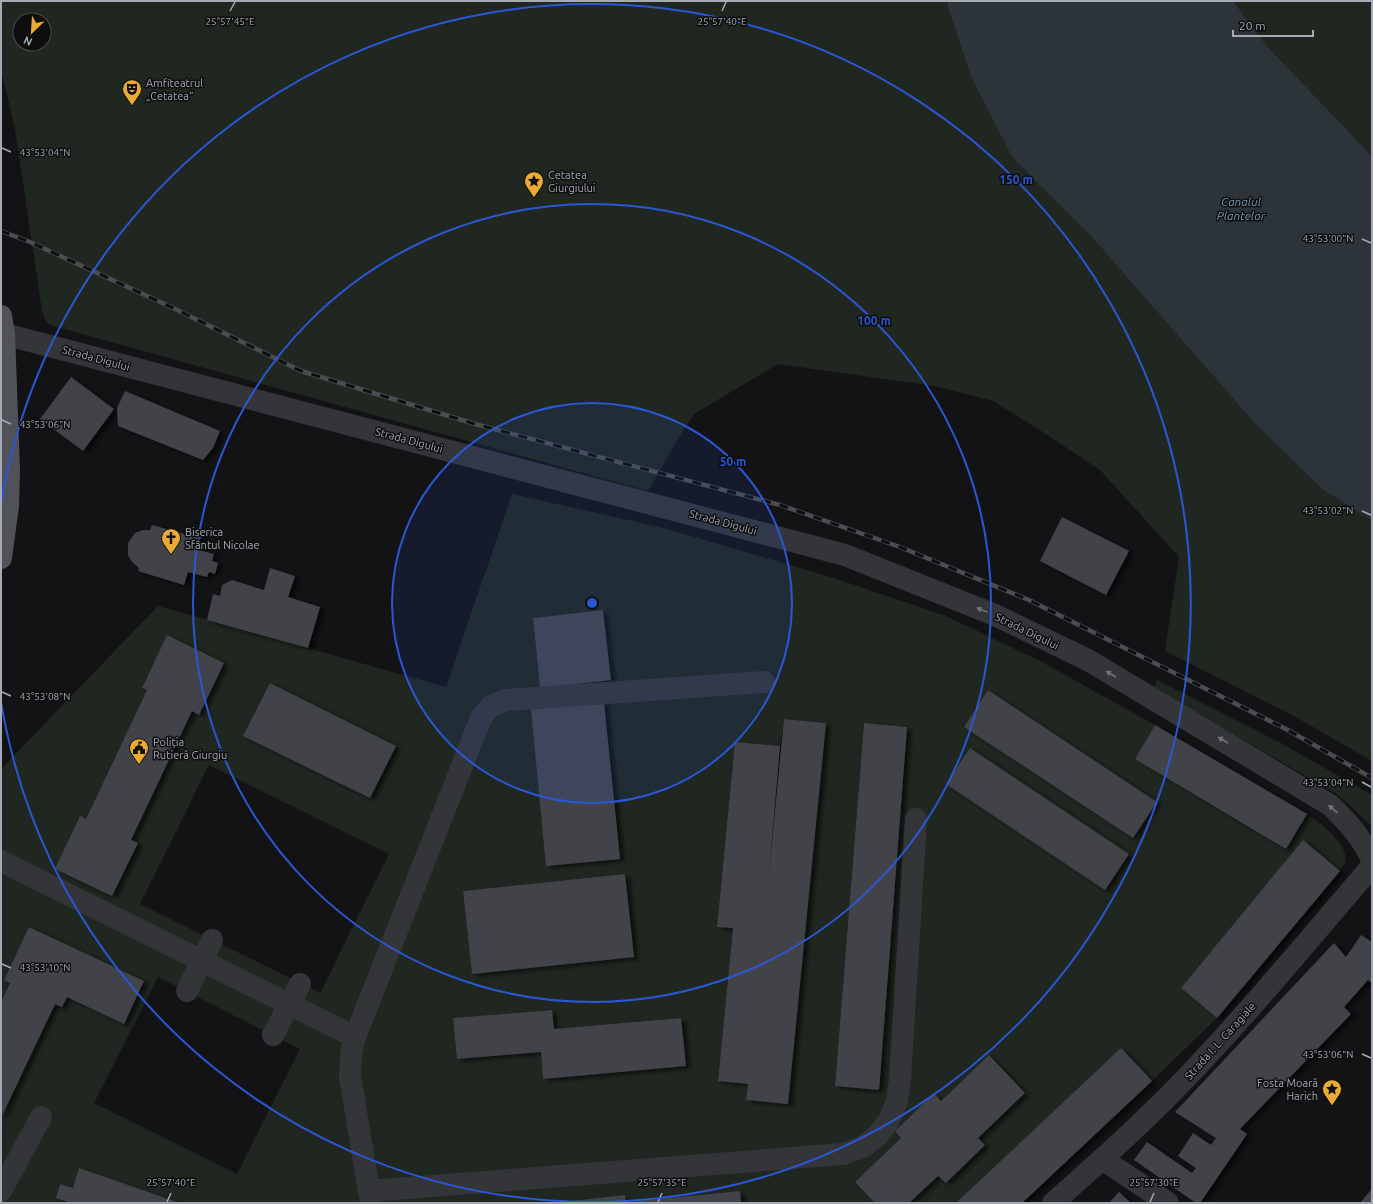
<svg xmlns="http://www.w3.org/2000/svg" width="1373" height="1204" font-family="Ubuntu,sans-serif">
<defs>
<filter id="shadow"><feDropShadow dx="4.5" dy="2.5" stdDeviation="2" flood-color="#0009"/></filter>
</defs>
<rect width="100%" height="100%" fill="#131315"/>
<g fill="#1f2720" fill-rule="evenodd">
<path d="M1 1H946L971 77 1012 157 1092 237 1323 490 1372 520V761L1294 716 1165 651 1179 557 1100 470 1035 427 993 401 935 386 778 364 694 414 675 444 648 491 50 325 46 321 42 311 15 129 1 69ZM20 20H44V44H20Z"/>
<polygon points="1233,1 1372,1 1372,156 1266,45"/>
<path d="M512 494 664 528 834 578 946 616 1042 662 1155 725 1135 759 1286 849 1307 814C1320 823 1350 844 1345 863 1344 865 1341 868 1340 871L1303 841 1181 988 1217 1018 1152 1081 956 1203H909L938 1176 946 1183 985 1145 978 1138 1025 1093 989 1055 941 1101 934 1093 895 1131 901 1138 855 1182 875 1203H741L740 1191 626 1202 625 1195 550 1203H181L80 1169 73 1188 60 1184 56 1198 68 1202V1203H1V1118L55 1004 67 997 124 1024 144 981 29 927 4 980 10 983 1 1002V769L158 606 446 687ZM603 611 611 680 540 687 533 618ZM167 635 224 663 199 714 192 711 131 840 137 844 112 896 55 869 86 819 147 690 142 688ZM270 683 396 746 370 798 244 736ZM988 690 1157 802 1133 838 964 727ZM605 703 619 859 531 710ZM784 719 826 723 788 1104 747 1100 748 1084 718 1081 733 928 717 926 735 742 780 746ZM864 723 907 727 878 1090 835 1086ZM970 748 1129 854 1105 890ZM209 765 389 854 320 993 140 904ZM625 874 634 956 472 974 463 891ZM158 977 300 1049 237 1174 94 1103ZM552 1010 554 1029 681 1018 686 1066 544 1079 541 1052 457 1059 453 1018Z"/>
<polygon points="1157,680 1281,743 1372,795 1372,827 1354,809 1335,793 1154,688"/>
</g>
<polygon fill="#2c343a" points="946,1 1233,1 1266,45 1372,156 1372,520 1323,490 1254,422 1092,237 1012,157 971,77"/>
<g fill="#424348" filter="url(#shadow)">
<polygon points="71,377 114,409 83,451 40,419"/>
<polygon points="125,391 220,431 213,448 203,460 118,426 117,408"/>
<polygon points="1062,517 1129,551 1106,595 1040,561"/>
<polygon points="152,525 195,537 200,534 202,538 197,540 195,549 214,554 212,561 218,563 215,574 209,572 207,577 188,572 184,585 138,571 139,568 132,562 128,555 128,543 135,533 143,530 150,530"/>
<polygon points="270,568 295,576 288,597 320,607 308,648 207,620 213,594 220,596 222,585 232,580 264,590"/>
<polygon points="603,610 611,680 540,688 533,618"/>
<polygon points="167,635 224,663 199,715 192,711 131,840 138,843 112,896 55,869 80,816 86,819 147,690 142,688"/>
<polygon points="270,683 396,746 370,798 243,736"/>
<polygon points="988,690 1157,802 1133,838 964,727"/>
<polygon points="604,702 620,859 546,866 531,709"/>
<polygon points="784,719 826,723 788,1104 746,1100 748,1084 718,1081 733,928 717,927 735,742 780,746 768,884"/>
<polygon points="864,723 907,727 879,1090 835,1086"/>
<polygon points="1155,725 1307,814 1286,849 1135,759"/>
<polygon points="970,748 1129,854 1105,890 946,784"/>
<polygon points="1303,840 1340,871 1217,1018 1181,988"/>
<polygon points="625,874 634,957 472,974 463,891"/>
<polygon points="29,927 144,981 124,1024 67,997 62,1007 55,1004 1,1118 1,1002 10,983 4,980"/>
<polygon points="1361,935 1372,942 1372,983 1368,980 1344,1007 1351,1014 1240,1129 1247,1134 1200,1203 1196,1203 1134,1160 1147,1142 1192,1173 1196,1168 1178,1156 1193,1133 1211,1145 1216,1138 1175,1112 1334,943 1346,957"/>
<polygon points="552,1010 554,1029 681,1018 686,1066 543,1079 541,1052 457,1059 453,1018"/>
<polygon points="1121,1048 1152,1081 1022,1203 956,1203"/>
<polygon points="989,1055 1025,1093 978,1138 985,1145 946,1183 938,1176 909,1203 875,1203 855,1182 901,1138 895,1131 934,1093 941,1101"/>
<polygon points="79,1168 180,1203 68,1203 68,1202 56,1198 60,1184 73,1188"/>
<polygon points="1372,1189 1372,1203 1360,1203 1365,1197"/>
<polygon points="740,1191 741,1203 628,1203 628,1202"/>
<polygon points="1119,1192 1131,1203 1109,1203"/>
<polygon points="625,1195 626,1203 561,1203 561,1202"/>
</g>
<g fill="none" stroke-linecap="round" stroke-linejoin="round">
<g stroke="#343539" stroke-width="22">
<path d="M4 334 845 555 995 615 1088 660 1330 805C1347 821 1363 839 1372 860"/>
<polyline points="1,861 355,1037"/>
<polyline points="187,991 212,940"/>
<polyline points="273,1035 300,984"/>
<polyline points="1102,1159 1168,1203"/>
<polyline points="1,1191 41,1117"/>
<polyline points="369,1191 843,1154 863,1147 877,1136 888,1122 897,1101 900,1080 916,819"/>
<polyline points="371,1203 350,1076 351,1054 355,1037 481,718 491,706 506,700 764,682"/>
<path d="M1053 1203C1098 1163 1144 1122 1186 1078 1251 1010 1311 937 1372 866"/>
</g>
<polyline stroke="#505258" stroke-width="22" points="1,316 4,334 9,470 8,506 1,558"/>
<defs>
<polyline id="rail" points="1,231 30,242 171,307 301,371 475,424 780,505 900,547 1029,600 1286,729 1372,778"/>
</defs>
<use href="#rail" stroke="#4b4d52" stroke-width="4.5"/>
<use href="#rail" stroke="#0e0e0f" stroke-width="3" stroke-dasharray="9" stroke-linecap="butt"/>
</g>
<defs><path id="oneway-solid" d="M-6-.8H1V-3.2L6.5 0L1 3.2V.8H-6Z"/></defs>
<g fill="#72757d">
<use href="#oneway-solid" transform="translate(982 610) rotate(-158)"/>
<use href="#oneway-solid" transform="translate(1111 674) rotate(-149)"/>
<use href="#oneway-solid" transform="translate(1223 740) rotate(-149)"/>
<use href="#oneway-solid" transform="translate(1333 809) rotate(-139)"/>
</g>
<path fill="none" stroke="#a5aab5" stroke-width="1.5" d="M230 11 235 2M722 11 726 2M2 148 11 152M1362 239 1371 243M2 420 11 424M1362 511 1371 515M2 692 11 696M1362 782 1371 787M2 964 11 968M1362 1054 1371 1058M167 1202 171 1193M658 1202 662 1193M1150 1202 1154 1193"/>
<circle cx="592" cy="603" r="200" fill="#2b57d4" fill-opacity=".12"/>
<g fill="none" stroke="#2b57d4" stroke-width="2">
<circle cx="592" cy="603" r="200"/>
<circle cx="592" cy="603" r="399"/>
<path d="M1 504A599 599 0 1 1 1 702"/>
</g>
<defs>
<symbol id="theatre-pin" viewBox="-11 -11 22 30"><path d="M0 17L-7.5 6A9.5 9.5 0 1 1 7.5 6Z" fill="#ebaa34" stroke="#0e0e0f"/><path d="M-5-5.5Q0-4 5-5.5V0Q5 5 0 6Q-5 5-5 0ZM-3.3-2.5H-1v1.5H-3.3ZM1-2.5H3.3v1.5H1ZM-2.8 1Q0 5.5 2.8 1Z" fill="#111"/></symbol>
<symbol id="sight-pin" viewBox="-11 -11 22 30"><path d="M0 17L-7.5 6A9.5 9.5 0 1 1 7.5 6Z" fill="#ebaa34" stroke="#0e0e0f"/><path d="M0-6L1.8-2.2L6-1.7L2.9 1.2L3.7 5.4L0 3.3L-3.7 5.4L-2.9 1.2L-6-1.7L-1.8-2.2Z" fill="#111"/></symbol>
<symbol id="church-pin" viewBox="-11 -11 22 30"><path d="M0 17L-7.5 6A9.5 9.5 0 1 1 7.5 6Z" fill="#ebaa34" stroke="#0e0e0f"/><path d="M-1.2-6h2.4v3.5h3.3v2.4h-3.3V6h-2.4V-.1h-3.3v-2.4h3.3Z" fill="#111"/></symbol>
<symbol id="civic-pin" viewBox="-11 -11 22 30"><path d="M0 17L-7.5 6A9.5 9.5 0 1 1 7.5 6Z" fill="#ebaa34" stroke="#0e0e0f"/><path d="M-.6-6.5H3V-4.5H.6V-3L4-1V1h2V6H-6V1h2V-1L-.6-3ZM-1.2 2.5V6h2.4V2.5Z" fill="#111"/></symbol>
</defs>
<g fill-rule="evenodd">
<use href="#theatre-pin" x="121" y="78" width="22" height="30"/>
<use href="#sight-pin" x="523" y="170" width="22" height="30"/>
<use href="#church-pin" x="160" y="527" width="22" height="30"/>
<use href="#civic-pin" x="128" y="737" width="22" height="30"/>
<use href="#sight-pin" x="1321" y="1078" width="22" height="30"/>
</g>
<g text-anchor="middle" stroke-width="3" stroke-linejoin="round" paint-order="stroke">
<g font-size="11" fill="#a5aab5" stroke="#0e0e0f" text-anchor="start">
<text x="146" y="87">Amfiteatrul<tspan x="146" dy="13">„Cetatea“</tspan></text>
<text x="548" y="179">Cetatea<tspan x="548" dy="13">Giurgiului</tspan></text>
<text x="185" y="536">Biserica<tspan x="185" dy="13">Sfântul Nicolae</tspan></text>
<text x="153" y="746">Poliția<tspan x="153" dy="13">Rutieră Giurgiu</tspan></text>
<text x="1318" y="1087" text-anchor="end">Fosta Moară<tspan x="1318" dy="13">Harich</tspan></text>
</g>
<g font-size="11" fill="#a5aab5" stroke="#0e0e0f">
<text transform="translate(96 358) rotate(15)" y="4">Strada Digului</text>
<text transform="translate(409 440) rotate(15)" y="4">Strada Digului</text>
<text transform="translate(723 522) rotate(15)" y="4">Strada Digului</text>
<text transform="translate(1027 631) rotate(26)" y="4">Strada Digului</text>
<text transform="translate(1220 1041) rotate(-48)" y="4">Strada I. L. Caragiale</text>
</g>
<g font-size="12" font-style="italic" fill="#7d98af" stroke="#0e0e0f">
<text x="1241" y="206">Canalul<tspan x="1241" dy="14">Plantelor</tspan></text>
</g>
</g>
<g font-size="10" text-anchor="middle" fill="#a5aab5" stroke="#0e0e0f" stroke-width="3" stroke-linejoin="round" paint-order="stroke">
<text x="722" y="25">25°57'40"E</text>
<text x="230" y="25">25°57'45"E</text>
<text x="45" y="156">43°53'04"N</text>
<text x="1328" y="242">43°53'00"N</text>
<text x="45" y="428">43°53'06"N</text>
<text x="1328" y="514">43°53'02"N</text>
<text x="45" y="700">43°53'08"N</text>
<text x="1328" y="786">43°53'04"N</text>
<text x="45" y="971">43°53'10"N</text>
<text x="1328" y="1058">43°53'06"N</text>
<text x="171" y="1186">25°57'40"E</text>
<text x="662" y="1186">25°57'35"E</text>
<text x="1154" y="1186">25°57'30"E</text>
</g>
<circle cx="592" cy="603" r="6" fill="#2b57d4" stroke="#0e0e0f" stroke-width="2"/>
<g font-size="12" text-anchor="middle" font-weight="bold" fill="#2b57d4" stroke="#0e0e0f" stroke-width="3" stroke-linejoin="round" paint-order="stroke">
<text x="1016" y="184">150 m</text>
<text x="874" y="325">100 m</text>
<text x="733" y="466">50 m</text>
</g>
<rect width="1373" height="1204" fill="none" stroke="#a5aab5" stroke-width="4"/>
<g transform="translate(32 32) rotate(205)"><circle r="19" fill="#0e0e0f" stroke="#4a4c51"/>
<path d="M0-3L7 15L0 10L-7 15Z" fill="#ebaa34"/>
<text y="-6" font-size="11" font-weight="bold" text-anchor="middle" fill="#a5aab5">N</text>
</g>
<path d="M1233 30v6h80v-6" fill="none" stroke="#a5aab5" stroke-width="2"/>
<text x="1239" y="30" font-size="12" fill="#a5aab5" stroke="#0e0e0f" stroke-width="3" paint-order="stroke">20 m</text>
</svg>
